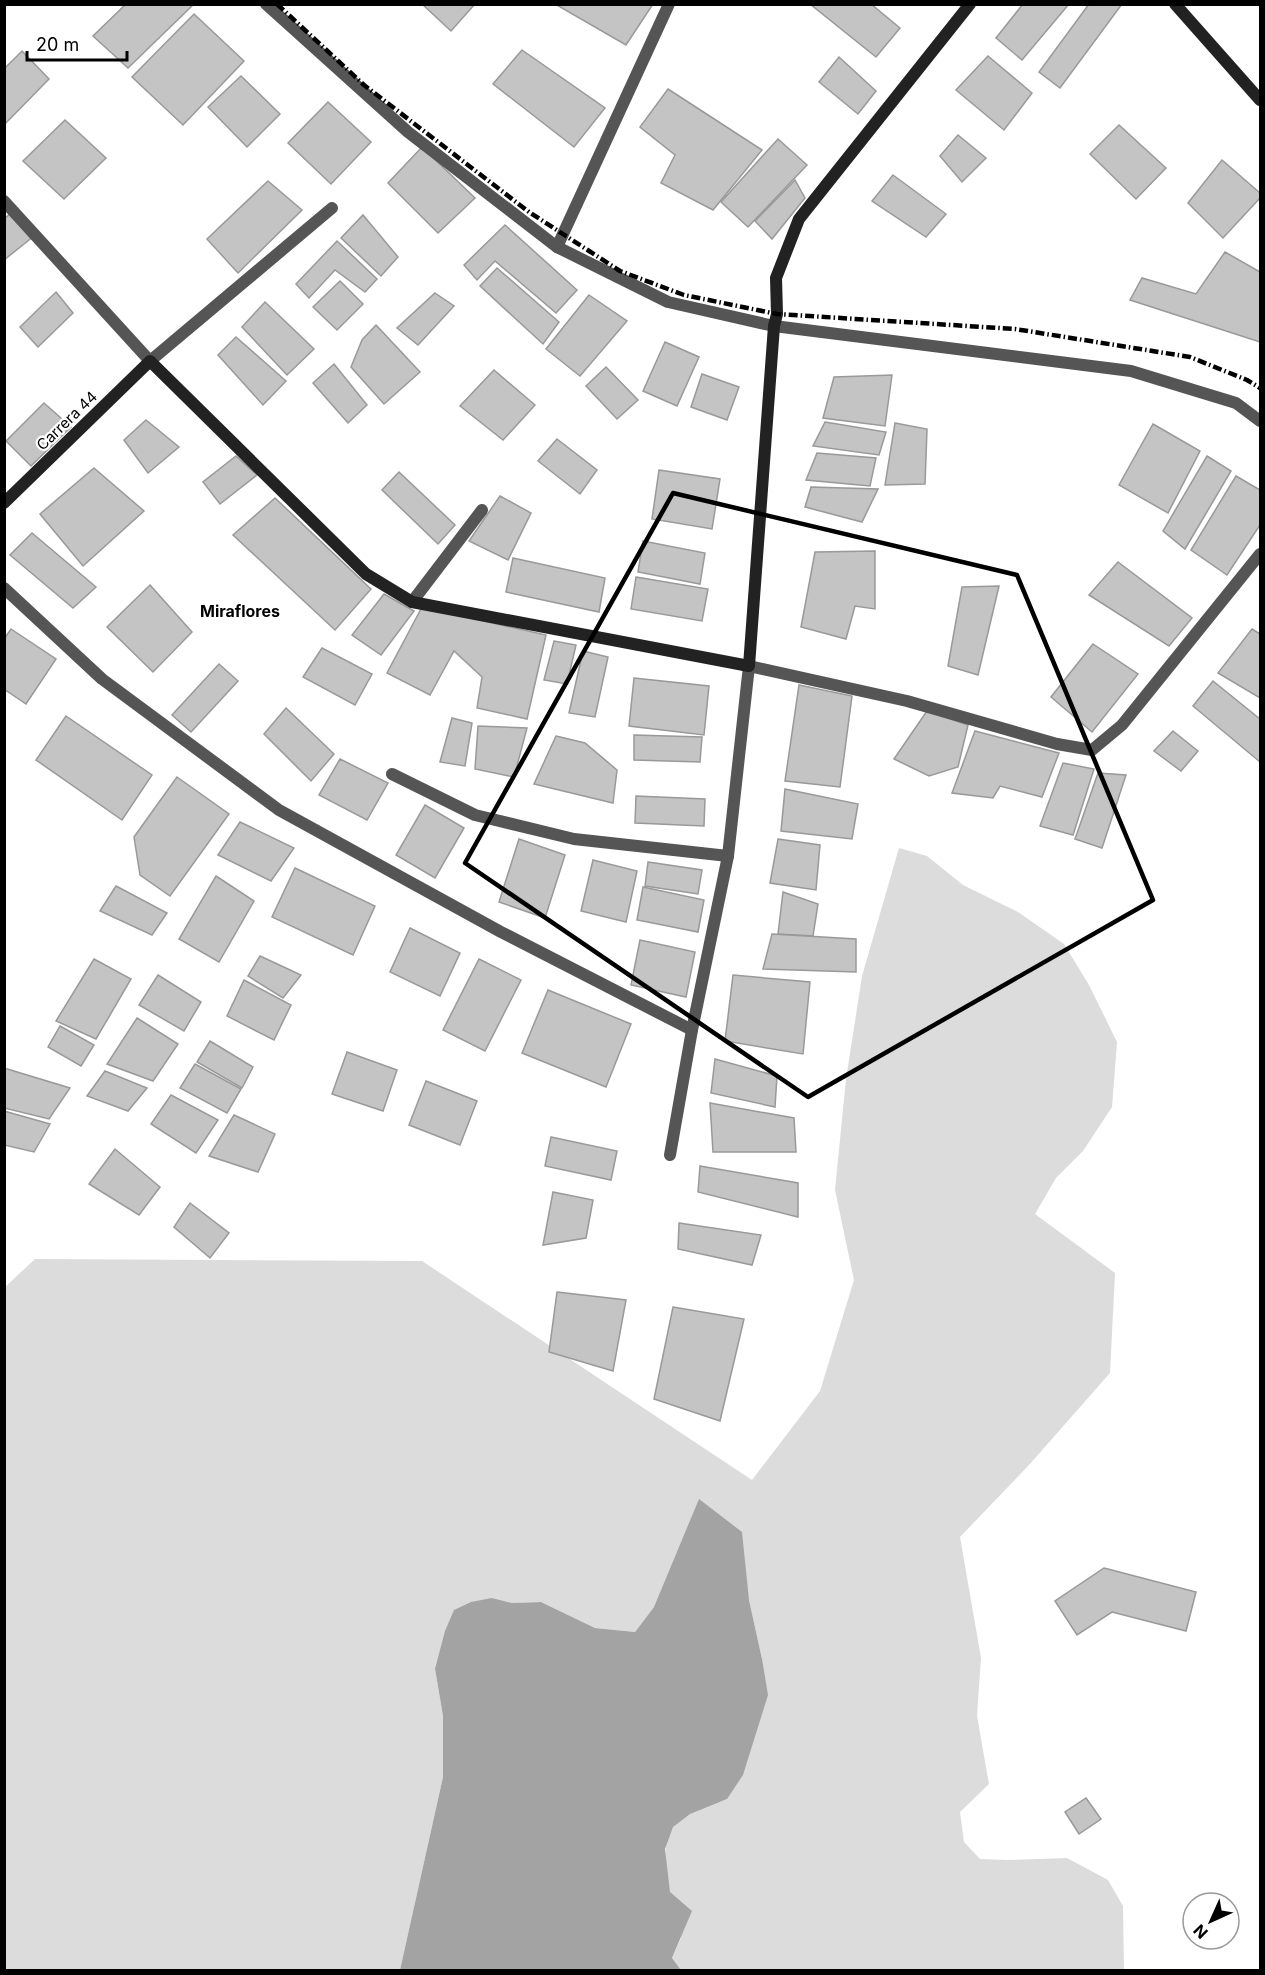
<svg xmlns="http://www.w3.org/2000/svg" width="1265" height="1975" font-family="Inter,sans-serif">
<rect width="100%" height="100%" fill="#fff"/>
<path fill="#dcdcdc" d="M899 848 927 856 963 885 1018 912 1064 944 1089 985 1117 1042 1112 1107 1083 1151 1056 1178 1035 1214 1115 1273 1110 1373 1029 1465 960 1537 981 1658 977 1716 989 1784 960 1812 964 1842 980 1859 1007 1860 1067 1858 1108 1880 1123 1906 1124 1970H681L672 1958 681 1938C675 1913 654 1847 674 1826 686 1811 710 1806 727 1799L762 1659 749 1600 654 1607 635 1632 595 1628 541 1602 512 1603 492 1598 435 1669 443 1716V1777L400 1970H5V1287L35 1259 422 1261 752 1480 820 1391 854 1280 835 1190 846 1079 862 976Z"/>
<polygon fill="#a3a3a3" points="699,1499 742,1532 749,1600 762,1659 768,1695 743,1775 727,1799 690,1814 673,1827 665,1849 670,1892 692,1911 672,1958 681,1970 400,1970 443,1777 443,1716 435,1669 445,1631 454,1610 471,1602 492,1598 512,1603 541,1602 595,1628 635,1632 654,1607"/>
<g fill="#c4c4c4" stroke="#999" stroke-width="1.5">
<polygon points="126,4 194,4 128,68 93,36"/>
<polygon points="422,4 475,4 451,31"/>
<polygon points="555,4 653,4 626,45"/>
<polygon points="810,4 871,4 900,28 876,57"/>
<polygon points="1023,4 1069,4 1022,60 996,38"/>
<polygon points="1089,4 1122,4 1060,88 1039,72"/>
<polygon points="194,14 244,61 183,125 132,77"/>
<polygon points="522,50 605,108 574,147 493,84"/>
<polygon points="22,51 49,79 4,125 4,69"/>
<polygon points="988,56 1032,93 1004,130 956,90"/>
<polygon points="839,57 876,91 858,114 819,82"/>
<polygon points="241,76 280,114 247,147 208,107"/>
<polygon points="668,89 762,150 713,210 661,183 675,155 640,127"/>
<polygon points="328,102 371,142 331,184 288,143"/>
<polygon points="65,120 106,158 64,199 23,161"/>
<polygon points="1119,125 1166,168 1136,199 1090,154"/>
<polygon points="958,135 986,158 962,182 940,156"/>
<polygon points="778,139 807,165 748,227 721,202"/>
<polygon points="422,147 475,198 438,233 388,183"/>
<polygon points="1222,160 1260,193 1260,198 1223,238 1188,203"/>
<polygon points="893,175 946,214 926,237 872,201"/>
<polygon points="795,180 805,198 772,239 755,221"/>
<polygon points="268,181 302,210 238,273 207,239"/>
<polygon points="11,213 34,236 4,260 4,219"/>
<polygon points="363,215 398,257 381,276 341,238"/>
<polygon points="505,225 577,290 556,313 495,261 477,280 464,265"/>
<polygon points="337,241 377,279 365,292 335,270 309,298 296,284"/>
<polygon points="1225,252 1260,272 1260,342 1130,300 1142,278 1196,294"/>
<polygon points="497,268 559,322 543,344 480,286"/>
<polygon points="340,281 363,304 337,330 313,307"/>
<polygon points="56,292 73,313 38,347 20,327"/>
<polygon points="435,293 454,306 418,345 397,328"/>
<polygon points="589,295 627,321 580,376 546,349"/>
<polygon points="265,302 314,349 287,375 242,327"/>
<polygon points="376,325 420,372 384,404 351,367 362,340"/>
<polygon points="236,337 286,381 263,405 218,355"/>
<polygon points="665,342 699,357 677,406 643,391"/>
<polygon points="334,364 367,405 348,423 313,383"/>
<polygon points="606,367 638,400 617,419 586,386"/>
<polygon points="494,370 535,405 503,440 460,406"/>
<polygon points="702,374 739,387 727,420 691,407"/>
<polygon points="892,375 885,426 823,418 834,377"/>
<polygon points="44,403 71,427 31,466 6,441"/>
<polygon points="146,420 179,447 148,473 124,440"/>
<polygon points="825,422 886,432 879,455 813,446"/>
<polygon points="895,423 927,429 925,484 885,485"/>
<polygon points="1153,424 1200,451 1168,513 1119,485"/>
<polygon points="557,439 597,470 580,494 538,461"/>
<polygon points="817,453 876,458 870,486 806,480"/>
<polygon points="236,456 257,475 220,504 203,482"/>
<polygon points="1207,456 1231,471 1185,549 1163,531"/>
<polygon points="94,468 144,511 83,566 40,514"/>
<polygon points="659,470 720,479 712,529 652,519"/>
<polygon points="399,472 455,525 438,544 382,490"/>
<polygon points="1236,476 1260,490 1260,525 1227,575 1191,550"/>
<polygon points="811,487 878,489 862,522 805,507"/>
<polygon points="500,496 531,513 508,560 469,541"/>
<polygon points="275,498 371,589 335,630 233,535"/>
<polygon points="32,533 96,587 73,608 10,555"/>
<polygon points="643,541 705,553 700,584 638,572"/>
<polygon points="875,551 875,609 855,606 846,639 801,627 815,552"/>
<polygon points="513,558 605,578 599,612 506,592"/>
<polygon points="1118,562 1192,618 1169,646 1089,595"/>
<polygon points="636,577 708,589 702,621 631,609"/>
<polygon points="150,585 192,632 153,672 107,627"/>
<polygon points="999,586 978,675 948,666 962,587"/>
<polygon points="384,594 414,611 381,655 352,635"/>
<polygon points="422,607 546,635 527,719 477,708 482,677 454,651 430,695 387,673"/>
<polygon points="11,629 56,659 26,704 4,689 4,639"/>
<polygon points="1252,629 1260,634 1260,698 1218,673"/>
<polygon points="554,641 576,645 567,684 544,680"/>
<polygon points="1093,644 1138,674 1092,732 1051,697"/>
<polygon points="322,648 372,674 355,705 303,677"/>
<polygon points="583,651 608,657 595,717 569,713"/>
<polygon points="219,664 238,681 191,732 172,715"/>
<polygon points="634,678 709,686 704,735 629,726"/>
<polygon points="1213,681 1260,719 1260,762 1193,706"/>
<polygon points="799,685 852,696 840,787 785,781"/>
<polygon points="286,708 334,754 311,781 264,734"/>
<polygon points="927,711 968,725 958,767 929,776 894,759"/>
<polygon points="66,716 152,775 122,820 36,760"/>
<polygon points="452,718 472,723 465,766 440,762"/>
<polygon points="478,726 527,728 514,777 475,769"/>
<polygon points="975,731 1059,753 1042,797 1000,786 993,798 952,793"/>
<polygon points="1173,731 1198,751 1181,771 1154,751"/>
<polygon points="634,735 702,737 700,762 634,760"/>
<polygon points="556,736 585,743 617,770 613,803 534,784"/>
<polygon points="340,759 388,783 367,820 319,795"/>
<polygon points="1063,763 1094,769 1073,835 1040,826"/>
<polygon points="1098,773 1126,775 1102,848 1075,839"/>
<polygon points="177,777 229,814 170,896 140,875 134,837"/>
<polygon points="785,789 858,804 852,839 781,831"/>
<polygon points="636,796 705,799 704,826 635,823"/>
<polygon points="425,805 464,828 435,878 396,855"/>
<polygon points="240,822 294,848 271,881 218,855"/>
<polygon points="519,839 565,855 545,918 499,902"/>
<polygon points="778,839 820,845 816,890 770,883"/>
<polygon points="593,860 637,871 626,922 581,911"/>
<polygon points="648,862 702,870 698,894 645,886"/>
<polygon points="295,868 375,906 353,955 272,917"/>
<polygon points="216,876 254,901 219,962 179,939"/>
<polygon points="116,886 167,913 152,935 100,911"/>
<polygon points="643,887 704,900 698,932 637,920"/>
<polygon points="783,892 818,904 813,936 778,934"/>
<polygon points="410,928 460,953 440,996 390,972"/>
<polygon points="772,934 856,939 856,972 763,969"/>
<polygon points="640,940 695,952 686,997 631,985"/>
<polygon points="260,956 301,975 283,998 248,976"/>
<polygon points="94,959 131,979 96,1039 56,1021"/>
<polygon points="479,959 521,980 485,1051 443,1030"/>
<polygon points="158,975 201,1002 184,1031 139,1005"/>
<polygon points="733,975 810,982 803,1054 725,1041"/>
<polygon points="244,980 291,1005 274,1040 227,1016"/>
<polygon points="548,990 631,1024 606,1087 522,1053"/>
<polygon points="137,1018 178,1044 153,1081 107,1064"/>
<polygon points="60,1026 94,1045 81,1066 48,1047"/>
<polygon points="210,1041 253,1067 242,1088 197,1062"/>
<polygon points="347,1052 397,1070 383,1111 332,1094"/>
<polygon points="715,1059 777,1076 775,1107 711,1093"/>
<polygon points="195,1064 241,1089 227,1113 180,1088"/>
<polygon points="4,1068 70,1088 49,1119 4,1108"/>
<polygon points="105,1071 147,1088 128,1111 87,1096"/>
<polygon points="426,1081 477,1101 460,1145 409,1125"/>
<polygon points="171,1095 218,1120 196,1153 151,1124"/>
<polygon points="710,1103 794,1118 796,1152 713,1152"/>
<polygon points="4,1111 50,1124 34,1152 4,1145"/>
<polygon points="234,1115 275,1134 258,1172 209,1156"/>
<polygon points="551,1137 617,1151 611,1180 545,1166"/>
<polygon points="115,1149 160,1187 139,1215 89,1184"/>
<polygon points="700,1166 798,1183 798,1217 698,1192"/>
<polygon points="553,1192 593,1200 586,1238 543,1245"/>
<polygon points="190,1203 229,1233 210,1258 174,1227"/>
<polygon points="679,1223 761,1235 752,1265 678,1249"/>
<polygon points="557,1292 626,1300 613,1371 549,1352"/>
<polygon points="673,1307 744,1319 720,1421 654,1399"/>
<polygon points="1104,1568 1196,1592 1186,1631 1112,1612 1077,1635 1055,1601"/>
<polygon points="1086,1798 1101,1819 1079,1834 1065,1812"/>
</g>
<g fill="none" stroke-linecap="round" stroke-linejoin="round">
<g stroke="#555" stroke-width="12">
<polyline points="266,4 408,132 557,247 668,302 774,326 1131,371 1236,403 1260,421"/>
<polyline points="4,201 150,361 332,208"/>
<polyline points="557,247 669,4"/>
<polyline points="4,588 102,679 279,810 501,932 692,1030"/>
<polyline points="412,602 482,510"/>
<polyline points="392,774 475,815 574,839 728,856"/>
<polyline points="670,1155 692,1030 728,856 749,666 907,701 1057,744 1092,750 1122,725 1260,554"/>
</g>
<g stroke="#222" stroke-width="12">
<polyline points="1175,4 1260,100"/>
<polyline points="4,503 150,361 366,574 412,602 749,666 774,326 777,314 776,278 799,219 970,4"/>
</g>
<polyline stroke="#000" stroke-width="4.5" stroke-dasharray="9 3 1.5 3" stroke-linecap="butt" points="277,4 364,85 529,212 620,271 684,295 777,314 1015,329 1190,357 1247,380 1260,388"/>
</g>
<path fill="none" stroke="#000" stroke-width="4.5" stroke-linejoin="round" d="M673 493 1017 575 1153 900 808 1097 465 863Z"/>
<g text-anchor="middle" stroke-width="4.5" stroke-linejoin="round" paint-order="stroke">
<g font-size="15" fill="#000" stroke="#fff">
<text transform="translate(67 421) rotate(-44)" y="5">Carrera 44</text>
</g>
<g font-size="16" font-weight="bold" fill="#000" stroke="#fff">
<text x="240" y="617">Miraflores</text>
</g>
</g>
<rect width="1265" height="1975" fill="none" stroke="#000000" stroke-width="12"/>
<g transform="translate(1211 1921) rotate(225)"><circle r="28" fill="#ffffff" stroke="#999999" stroke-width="1.5"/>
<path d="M0-4.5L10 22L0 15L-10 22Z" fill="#000000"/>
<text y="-9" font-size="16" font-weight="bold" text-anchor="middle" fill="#000000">N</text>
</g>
<path d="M27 51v9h100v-9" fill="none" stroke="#000000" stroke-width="3"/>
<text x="36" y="51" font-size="18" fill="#000000" stroke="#ffffff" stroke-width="4.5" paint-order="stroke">20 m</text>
</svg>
